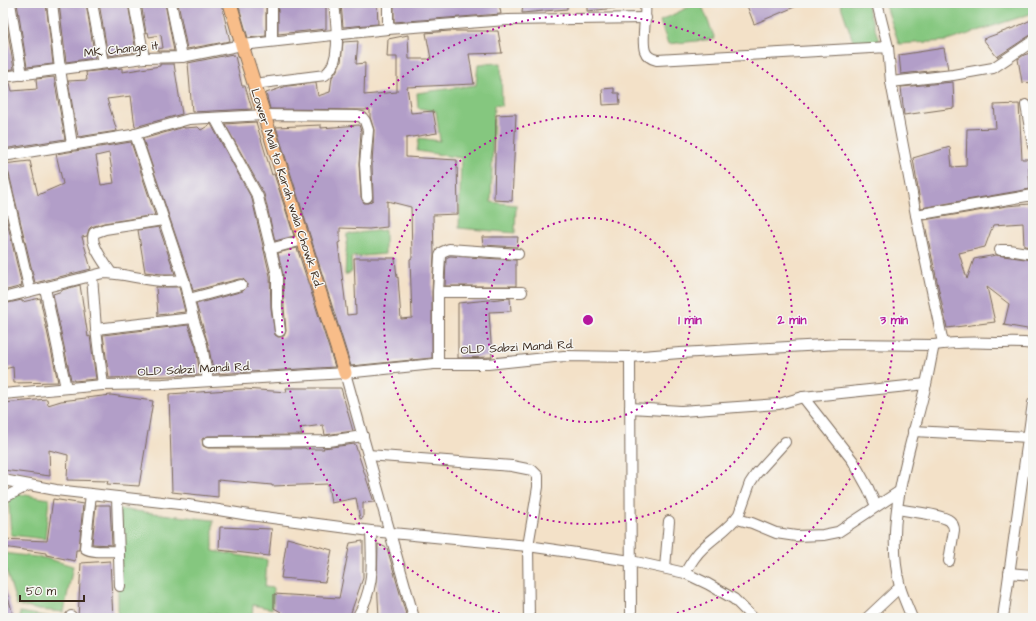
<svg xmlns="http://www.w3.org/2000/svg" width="1036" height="621" font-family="'Architects Daughter',sans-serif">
<rect width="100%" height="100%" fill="#f6f6f2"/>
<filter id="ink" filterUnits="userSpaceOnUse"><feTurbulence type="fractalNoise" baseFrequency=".025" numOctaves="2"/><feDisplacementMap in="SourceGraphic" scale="8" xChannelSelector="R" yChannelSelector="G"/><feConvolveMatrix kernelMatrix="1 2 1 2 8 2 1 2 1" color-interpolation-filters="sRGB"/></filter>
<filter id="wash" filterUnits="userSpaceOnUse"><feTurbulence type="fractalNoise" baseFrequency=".012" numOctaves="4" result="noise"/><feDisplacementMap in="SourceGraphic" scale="16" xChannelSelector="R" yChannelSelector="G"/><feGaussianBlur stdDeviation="0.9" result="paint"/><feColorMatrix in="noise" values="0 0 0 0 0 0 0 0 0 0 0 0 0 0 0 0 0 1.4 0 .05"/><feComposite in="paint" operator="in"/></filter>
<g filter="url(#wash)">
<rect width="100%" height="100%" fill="#f3e1c8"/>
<g fill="#85c77f" stroke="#60784e">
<polygon points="697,3 701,3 715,39 668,44 660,21"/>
<polygon points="840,3 866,3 880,43 855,47"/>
<polygon points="885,3 1033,3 1033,13 947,41 899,44"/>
<polygon points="501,63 502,106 494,105 491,202 516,205 515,233 459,228 461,158 417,151 419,138 440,141 436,111 418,108 417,93 476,85 478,64"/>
<polygon points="385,230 385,254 351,257 352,272 345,275 347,234"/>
<polygon points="8,492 49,499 45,539 11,535"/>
<polygon points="118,509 213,520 213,551 267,560 265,587 274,588 272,609 253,605 252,618 237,618 208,613 207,618 118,617"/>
<polygon points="3,553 45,558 73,566 64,612 39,610 17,605 3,560"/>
<polygon points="20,612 56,618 20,618"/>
</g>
<g id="blocks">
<g fill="#b29ec8" fill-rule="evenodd">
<polygon points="3,3 14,69 3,70"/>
<polygon points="17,3 46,3 53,64 27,67"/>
<polygon points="59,3 86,3 95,58 66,62"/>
<polygon points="99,3 128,3 136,52 108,56"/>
<polygon points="141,3 165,3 174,51 158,51 158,49 163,48 161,35 149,37 148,32 146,33"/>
<polygon points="178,3 221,3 230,41 187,49"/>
<polygon points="238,3 264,3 264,5 266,5 266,36 248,38"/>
<polygon points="326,3 326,29 278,34 278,4"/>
<polygon points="341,3 377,3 378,24 343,27"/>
<polygon points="394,3 499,3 501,14 394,22"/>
<polygon points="523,3 567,3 567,9 522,13"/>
<polygon points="587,3 617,3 617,8 587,11"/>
<polygon points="746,3 804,3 754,24"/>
<polygon points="1033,19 1033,35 1029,36 997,57 983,39 1016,27"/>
<path d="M449 31H498L502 53 469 54 474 84 407 87 411 113 433 111 437 133 406 138V157L457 160 458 214 433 215 434 254 432 292V358L351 366 276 127 321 125V128L359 125 361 131 359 164 361 197 364 203H368L373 200V197L372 164 374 130 370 117V110L270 109 266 93 287 86 316 83 318 96 330 92 332 77 336 72 341 62 343 42 358 41 356 64 365 63 364 95 397 92V57H387L388 39 408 35 409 59H431L426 33ZM387 201 411 207 412 258 410 259 412 318 401 319 398 277 397 278 395 258H354L356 314 347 315 338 243 340 242V228L369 229 387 227Z"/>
<polygon points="944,48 948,69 901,74 899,55"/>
<polygon points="1033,52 1033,83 1022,82 1018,59 1024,55"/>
<polygon points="233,54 233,56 235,56 242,86 245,86 252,109 192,112 188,63"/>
<polygon points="160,64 174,64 182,114 135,127 131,96 107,99 117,131 78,137 68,81 87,80 86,72 122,68 122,72 160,66"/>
<polygon points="54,77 65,139 3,149 3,83 10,83 12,91 37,89 36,79"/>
<polygon points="953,82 954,108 904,115 901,87"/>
<polygon points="614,88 614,93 619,93 620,104 603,105 602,89"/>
<polygon points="1019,104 1022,159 1028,159 1030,189 921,208 913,158 950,147 952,167 966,166 967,129 996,128 994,105"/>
<polygon points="516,114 512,201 494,200 496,115"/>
<polygon points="256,122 272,175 274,174 294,236 275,241 264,194 225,124"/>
<polygon points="211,124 252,199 270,276 271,308 275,335 278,337 281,337 284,336 286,331 284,307 283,275 278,253 297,248 335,367 214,374 208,344 196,304 243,291 247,287 247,283 243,279 239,279 193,291 190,278 143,139 184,127 184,128 198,127 201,130"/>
<path d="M131 142 155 215 104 223 91 227 89 229 87 236 82 237 91 269 35 283 9 174 7 170 3 169V164L30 161 38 195 63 184 56 154ZM109 153 114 183 101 185 96 156Z"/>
<polygon points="3,204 22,286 3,291"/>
<polygon points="1030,204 1033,217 1033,247 1024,246 1023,223 993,225 985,247 959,253 967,279 974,259 996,255 1033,260 1033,330 1004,325 1009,304 987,287 995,322 947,328 924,220 1007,206"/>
<polygon points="159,227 175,274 162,274 145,272 138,230"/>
<polygon points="482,237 518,237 517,247 483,245"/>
<polygon points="450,256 516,260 516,286 445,286 446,258"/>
<polygon points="80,285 88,337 90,336 96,379 74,381 74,380 71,380 53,294 62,291 62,290"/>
<polygon points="156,287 179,287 185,312 158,315"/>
<polygon points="40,298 58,382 14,383 13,367 3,369 3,304 22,300 22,302"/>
<polygon points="510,298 511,311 489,312 492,357 458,358 458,303"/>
<polygon points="188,325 196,347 200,375 109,378 103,335"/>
<polygon points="286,388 341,388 353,431 325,435 323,425 300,428 302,435 208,436 202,439 203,446 208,448 305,448 306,449 324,449 323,448 355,444 374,502 363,503 363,518 360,519 356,498 331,503 328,484 272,486 272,485 218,480 218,497 172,492 169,394 244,389 287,392"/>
<polygon points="111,395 153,401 139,486 107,484 108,481 67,480 68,455 49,450 50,476 3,470 3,403 47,399 48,405 61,401"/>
<polygon points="53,499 83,504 79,550 76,550 75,561 46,555 46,553 3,547 3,539 47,541"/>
<polygon points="96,505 110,505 112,545 92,544"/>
<polygon points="220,527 272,529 269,556 219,550"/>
<polygon points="287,538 332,550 325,582 281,578"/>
<polygon points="363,541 363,578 349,618 281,618 281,612 274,608 274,594 339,598 350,543"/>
<polygon points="378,544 387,548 407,618 379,618 377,580"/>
<polygon points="110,561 113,618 78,618 81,563"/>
<polygon points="3,587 5,587 14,618 3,618"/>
</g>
</g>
</g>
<g filter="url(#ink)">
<use href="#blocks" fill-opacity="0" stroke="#7b6a5a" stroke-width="1"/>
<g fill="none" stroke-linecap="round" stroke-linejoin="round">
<defs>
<g id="minor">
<polyline points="10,3 22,75"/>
<polyline points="52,3 60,69 72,144"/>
<polyline points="92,3 103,63"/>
<polyline points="134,3 144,58"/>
<polyline points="171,3 182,57"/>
<polyline points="388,3 388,29"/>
<path d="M645 3C647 17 641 39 645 51 647 57 652 59 657 60L888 47 891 82 916 215 943 343"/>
<polyline points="877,3 888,47"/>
<polyline points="272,41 272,3"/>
<polyline points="3,77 144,58 182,57 242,45 388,29 507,20 646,18"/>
<polyline points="891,82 953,75 993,68 1033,41"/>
<path d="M254 84 325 75C343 61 336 23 334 3"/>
<polyline points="1026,105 1033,146"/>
<polyline points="215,118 258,197 277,275 277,307 280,331"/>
<polyline points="3,156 132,135 189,119 264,115 358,116 362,117 365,121 368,130 365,164 367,197"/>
<polyline points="3,175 30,291"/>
<polyline points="916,215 1033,195"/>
<polyline points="270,249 303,240"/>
<polyline points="1000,250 1009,250 1033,254"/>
<path d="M111 273C105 263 89 244 94 233L105 229 163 220"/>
<polyline points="92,276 96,329"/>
<polyline points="45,288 66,388"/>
<polyline points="438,292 522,292"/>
<path d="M3 298 103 273C120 273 136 278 153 280 164 282 174 281 184 280"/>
<polyline points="189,299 241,285"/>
<polyline points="193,318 202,345 208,381"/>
<polyline points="630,357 631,618"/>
<polyline points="438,364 438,292 440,256 442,252 449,249 518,254"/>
<polyline points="345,373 414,618"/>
<polyline points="103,385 96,329 193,318 184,280 135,134"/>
<path d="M3 394 103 385 163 384 345 373 434 364H488L564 356 630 357 680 353 841 344 934 345C954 342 975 342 996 343 1008 343 1021 342 1033 344"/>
<polyline points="803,397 853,461 868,488 876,506"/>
<polyline points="630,408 681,411 779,404 803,397 926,384"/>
<polyline points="913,431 1028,437"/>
<polyline points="208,442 328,441 363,436"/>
<polyline points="368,455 512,466 532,470 538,476 538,487 528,546 529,618"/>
<polyline points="3,480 56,490 188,505 249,515 371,531 528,546 631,561 685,573 708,584 734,599 753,618"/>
<path d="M91 494 85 548C92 553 110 551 119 551"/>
<polyline points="117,497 120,586"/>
<polyline points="3,498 29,485"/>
<path d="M898 509C910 512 942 514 950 521 953 524 954 526 954 530L949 561"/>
<polyline points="737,519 752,523 776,533 796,536 823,535 838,532 900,491"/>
<polyline points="665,568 669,521"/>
<path d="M685 573C690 564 695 555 703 548 715 536 729 529 739 514L750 483 756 474 785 442"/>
<polyline points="1009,573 1033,575"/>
<polyline points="71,616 72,618"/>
<path d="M357 618C375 587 372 565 371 531"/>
<polyline points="867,618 900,587"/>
<path d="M912 618C908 608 903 597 900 587 883 520 911 448 926 384 929 371 931 358 934 345"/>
<polyline points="1003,618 1033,403"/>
</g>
<polyline id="major" points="230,3 242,45 345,373"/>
</defs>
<use href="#minor" stroke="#7b6a5a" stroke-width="12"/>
<use href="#major" stroke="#7b6a5a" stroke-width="15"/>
<use href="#minor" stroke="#fff" stroke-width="10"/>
<use href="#major" stroke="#f8bd89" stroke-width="13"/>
</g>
</g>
<g fill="none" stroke="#b5179e" stroke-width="2" stroke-dasharray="2 4">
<circle cx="588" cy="320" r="102"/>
<circle cx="588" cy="320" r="204"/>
<path d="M517 618A306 306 0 1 1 659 618"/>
</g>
<g text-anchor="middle" stroke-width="3" stroke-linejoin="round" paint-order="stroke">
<g font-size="12" fill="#3b2a1e" stroke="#f6f6f2">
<text transform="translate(121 49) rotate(-6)" y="4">MK, Change it</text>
<text transform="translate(287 188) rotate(72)" y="4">Lower Mall to Karah wala Chowk Rd.</text>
<text transform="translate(517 347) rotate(-3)" y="4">OLD Sabzi Mandi Rd.</text>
<text transform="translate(194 369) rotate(-3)" y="4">OLD Sabzi Mandi Rd.</text>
</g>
</g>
<circle cx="588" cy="320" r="6" fill="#b5179e" stroke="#f6f6f2" stroke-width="2"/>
<g font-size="12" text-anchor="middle" font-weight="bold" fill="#b5179e" stroke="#f6f6f2" stroke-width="3" stroke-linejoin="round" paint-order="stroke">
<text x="690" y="324">1 min</text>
<text x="792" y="324">2 min</text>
<text x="894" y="324">3 min</text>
</g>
<rect width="1036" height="621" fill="none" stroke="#f6f6f2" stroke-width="16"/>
<path d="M20 595v6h64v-6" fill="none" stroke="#3b2a1e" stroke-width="2"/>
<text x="26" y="595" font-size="12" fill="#3b2a1e" stroke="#f6f6f2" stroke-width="3" paint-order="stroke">50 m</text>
</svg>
